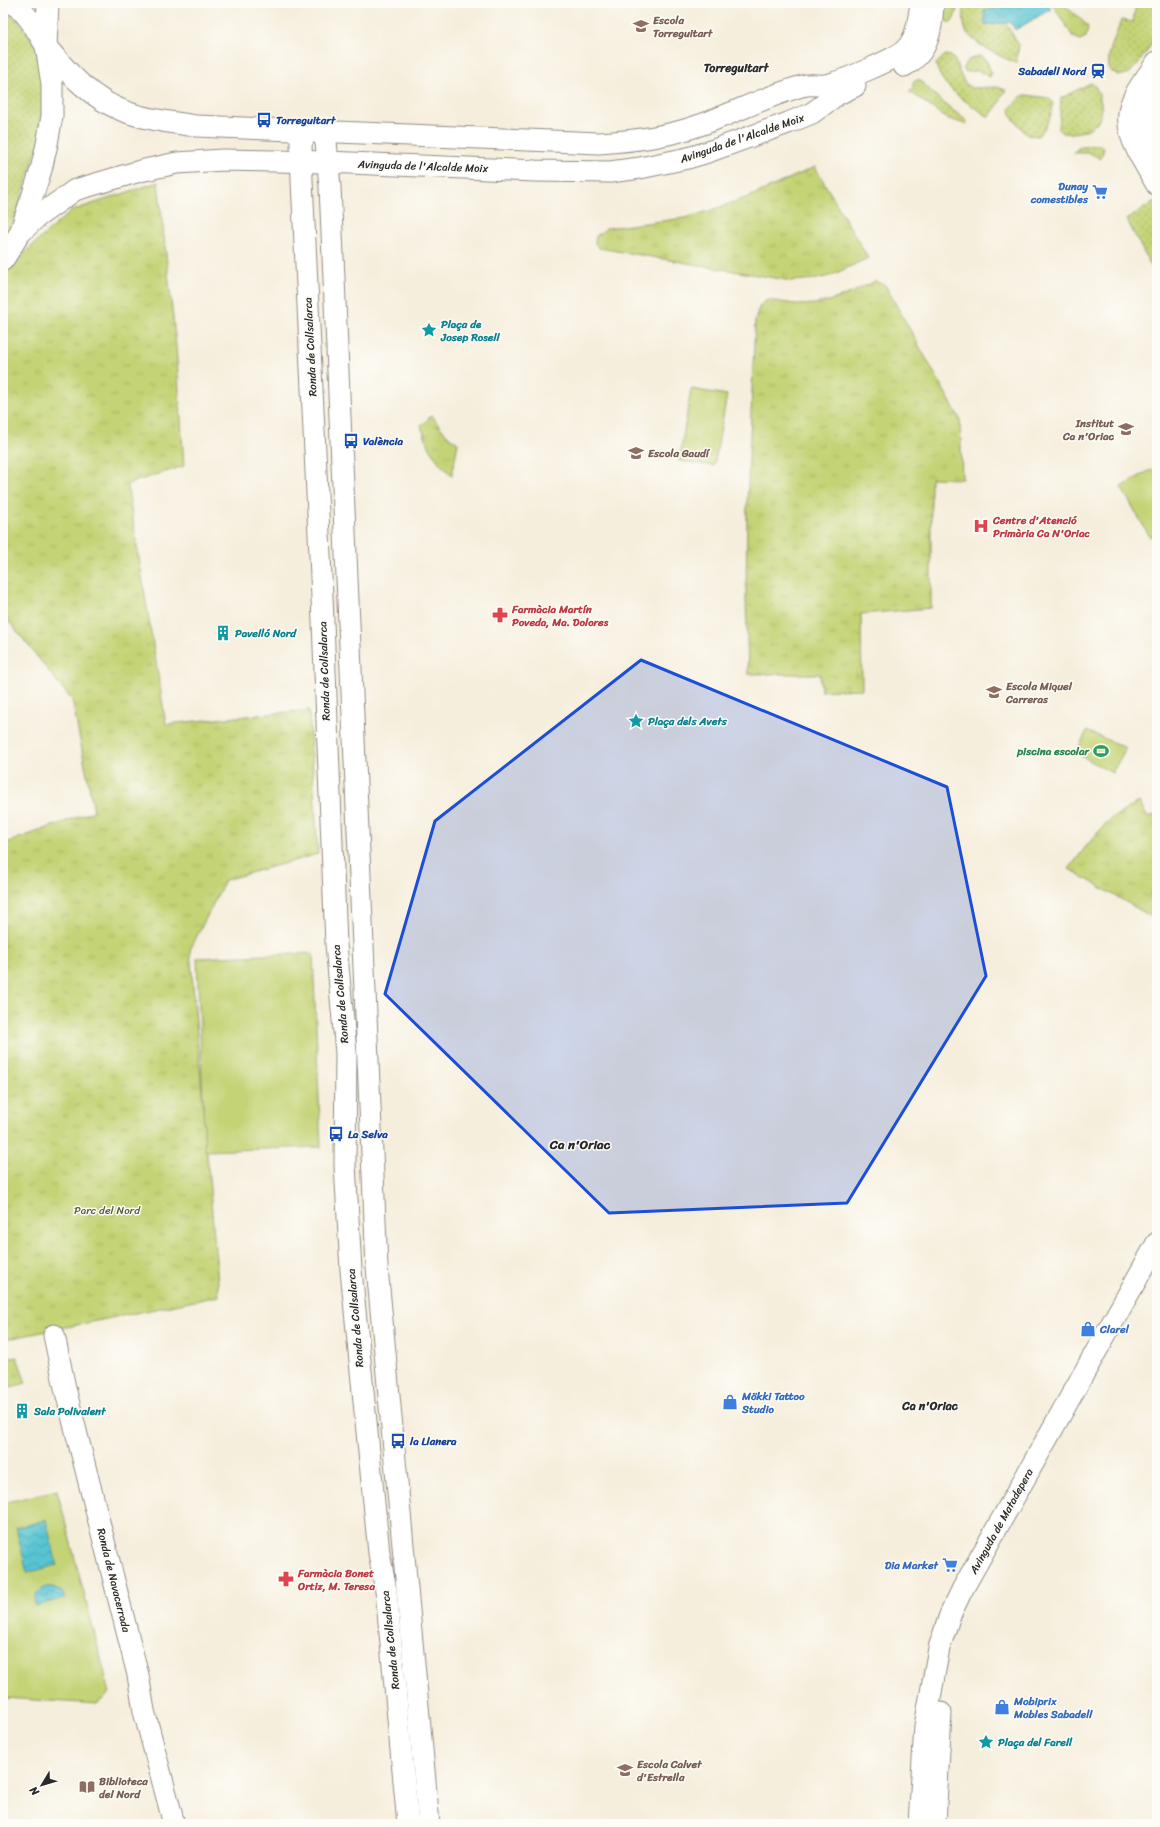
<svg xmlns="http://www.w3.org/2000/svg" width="1160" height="1827" font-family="Sriracha,sans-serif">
<defs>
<pattern id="grass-dots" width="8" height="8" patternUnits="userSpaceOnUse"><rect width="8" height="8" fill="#c4d375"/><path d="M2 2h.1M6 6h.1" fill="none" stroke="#a9b565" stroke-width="1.8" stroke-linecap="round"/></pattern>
<pattern id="park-tufts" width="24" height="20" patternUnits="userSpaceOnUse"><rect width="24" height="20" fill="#c4d375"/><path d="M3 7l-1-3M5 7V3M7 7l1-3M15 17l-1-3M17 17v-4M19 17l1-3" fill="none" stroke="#a9b565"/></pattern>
<pattern id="water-waves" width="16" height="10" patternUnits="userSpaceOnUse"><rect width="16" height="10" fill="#58c4d2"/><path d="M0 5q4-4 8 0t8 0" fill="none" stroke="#499fab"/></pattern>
</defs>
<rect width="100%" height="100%" fill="#fdfcf7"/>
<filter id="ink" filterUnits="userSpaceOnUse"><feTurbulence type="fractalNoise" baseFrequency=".025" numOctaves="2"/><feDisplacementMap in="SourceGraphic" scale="8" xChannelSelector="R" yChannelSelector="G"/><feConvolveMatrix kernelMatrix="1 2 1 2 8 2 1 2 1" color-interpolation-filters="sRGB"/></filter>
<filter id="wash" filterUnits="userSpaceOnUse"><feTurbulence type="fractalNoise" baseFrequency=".012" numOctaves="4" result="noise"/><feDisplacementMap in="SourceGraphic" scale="16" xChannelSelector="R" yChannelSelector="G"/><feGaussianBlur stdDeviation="0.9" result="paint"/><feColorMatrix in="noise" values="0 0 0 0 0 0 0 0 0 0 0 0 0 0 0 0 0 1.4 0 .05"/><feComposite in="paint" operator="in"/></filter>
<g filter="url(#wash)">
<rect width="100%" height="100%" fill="#f6eedc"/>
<g fill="url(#grass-dots)" stroke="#787f50">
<polygon points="940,3 959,3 955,16 952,22 947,22 940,17"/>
<path d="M964 3H1005L1003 8 984 10 985 25 1006 23 1019 45 1016 63C1003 58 972 43 966 31 962 22 964 12 964 3Z"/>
<path d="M1136 3H1157C1157 18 1156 32 1150 46 1148 51 1143 56 1140 61 1131 72 1123 81 1110 70 1104 59 1117 34 1121 20L1133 22Z"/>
<polygon points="3,10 20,22 37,46 44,86 40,140 12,226 3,244"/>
<path d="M945 55 951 56C961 66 958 80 971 88L997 87 1006 90 1000 99 1001 101 989 117C969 103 941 89 936 64Z"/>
<path d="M980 56 987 61 991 73 990 77 978 71 967 72 964 70C963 60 972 58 980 56Z"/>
<polygon points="917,80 920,80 941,101 967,121 965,124 946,118 909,91 913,88 913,82"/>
<path d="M1091 83C1097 87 1099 93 1100 99 1108 125 1084 135 1062 133L1059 129 1061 98Z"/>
<path d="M1026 95 1049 98 1053 103C1053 113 1046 129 1038 136L1027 135 1011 116 1010 108 1022 96Z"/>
<polygon points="1094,145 1101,145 1104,148 1101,159 1090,153 1073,153 1078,148"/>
<polygon points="1156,200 1157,202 1157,278 1127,220"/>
</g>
<g fill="url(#park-tufts)" stroke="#787f50">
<polygon points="1052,3 1062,3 1087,25 1088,29 1086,37 1080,40 1073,37"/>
<polygon points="815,167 868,258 830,276 817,279 792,281 599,248 595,243 596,236 607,228 685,218 709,211 751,196"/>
<polygon points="158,182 176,345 184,466 127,484 166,724 309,710 318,854 225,880 190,950 219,1296 3,1340 3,844 94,811 72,700 3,614 3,272 71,211"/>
<path d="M875 281 885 285 960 419 962 479 931 478V608L861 614 862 689 821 691 820 674H748L746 599 747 506 755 321C758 311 758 304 768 300 783 302 800 306 814 304 836 301 856 291 875 281Z"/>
<path d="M432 415C439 426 446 436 458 443L452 475C434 460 429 448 421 426Z"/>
<polygon points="1139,802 1148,818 1157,813 1157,880 1149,899 1157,907 1157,920 1069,869 1087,845 1109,820"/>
<polygon points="17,1357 26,1383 3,1389 3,1359"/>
</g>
<g fill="#c4d375" stroke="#787f50">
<polygon points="691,389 727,395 714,466 679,461"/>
<polygon points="1152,469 1157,478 1157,533 1150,537 1121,487"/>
<polygon points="1087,731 1126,748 1112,773 1076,753"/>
<polygon points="313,953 321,1147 205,1151 197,958"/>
<polygon points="57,1490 110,1693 97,1704 3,1698 3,1503"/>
</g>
<g fill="url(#water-waves)" stroke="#42787e">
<polygon points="1005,3 1047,3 1051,9 1015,30 1010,22 985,25 984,10 1003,8"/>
<polygon points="46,1520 57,1565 27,1573 16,1528"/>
<path d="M46 1587C55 1586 62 1590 65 1598L35 1606C33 1597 38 1590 46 1587Z"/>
</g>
</g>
<g filter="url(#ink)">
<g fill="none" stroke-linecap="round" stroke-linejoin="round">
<defs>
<g id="secondary">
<path d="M12 3C29 14 36 30 46 46 51 53 58 60 64 67 106 114 138 118 197 126L599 143C634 141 667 137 700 125 734 113 767 96 802 86 810 83 818 86 826 85 841 82 893 60 904 51 918 38 918 20 921 3"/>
<path d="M1157 62C1150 73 1141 83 1135 95 1117 127 1141 157 1157 185"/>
<path d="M904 66C929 53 932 29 933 3"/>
<path d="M1157 86C1141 113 1141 121 1157 148"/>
<polyline points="308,131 301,143 302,181 322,597 336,944 346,1053 345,1165 351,1270 379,1553 386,1591 408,1824"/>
<polyline points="319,131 326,141 330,187 377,1267 429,1824"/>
<polyline points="20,233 37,217 75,190 140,171 177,163 223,160 327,162 535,171 610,172 640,168 688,158 708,152 788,123 812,113 838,94 855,86"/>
<polyline points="3,260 20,233 41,170 47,144 52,116 52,84 46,46 48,3"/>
<polyline points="54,1335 65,1388 138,1675 144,1711 174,1824"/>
<polyline points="919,1824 925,1726 939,1648 950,1615 962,1590 1157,1243"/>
<polyline points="935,1824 941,1713"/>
</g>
</defs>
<use href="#secondary" stroke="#908c84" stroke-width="23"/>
<use href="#secondary" stroke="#fff" stroke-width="21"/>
</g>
</g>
<path fill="#1d4ed8" fill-opacity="0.2" stroke="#1d4ed8" stroke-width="3" stroke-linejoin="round" d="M641 660 947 787 986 976 847 1203 609 1213 385 994 435 821Z"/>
<defs>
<symbol id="school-bare" viewBox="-9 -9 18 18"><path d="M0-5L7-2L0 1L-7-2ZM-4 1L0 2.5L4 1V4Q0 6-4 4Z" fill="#8d6e63" stroke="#fdfcf7" stroke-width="2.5" paint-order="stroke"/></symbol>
<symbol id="station-bare" viewBox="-9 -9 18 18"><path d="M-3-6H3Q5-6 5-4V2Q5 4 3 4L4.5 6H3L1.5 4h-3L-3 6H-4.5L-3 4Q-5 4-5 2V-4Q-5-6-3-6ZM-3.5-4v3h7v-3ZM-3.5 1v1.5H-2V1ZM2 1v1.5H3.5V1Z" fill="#1a4fb4" stroke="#fdfcf7" stroke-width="2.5" paint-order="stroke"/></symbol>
<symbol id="bus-bare" viewBox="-9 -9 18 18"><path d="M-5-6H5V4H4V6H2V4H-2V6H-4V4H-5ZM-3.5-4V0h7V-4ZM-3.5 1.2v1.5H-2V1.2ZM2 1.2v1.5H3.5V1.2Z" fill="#1a4fb4" stroke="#fdfcf7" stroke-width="2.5" paint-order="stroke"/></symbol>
<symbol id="supermarket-bare" viewBox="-9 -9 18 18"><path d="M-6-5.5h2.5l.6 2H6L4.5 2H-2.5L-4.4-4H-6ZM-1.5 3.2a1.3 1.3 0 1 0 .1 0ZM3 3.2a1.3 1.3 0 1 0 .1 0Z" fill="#3f7fe0" stroke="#fdfcf7" stroke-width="2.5" paint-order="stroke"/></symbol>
<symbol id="sight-bare" viewBox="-9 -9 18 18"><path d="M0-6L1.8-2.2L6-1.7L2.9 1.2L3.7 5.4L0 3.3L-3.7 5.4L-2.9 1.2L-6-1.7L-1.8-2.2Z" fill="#0f9aa8" stroke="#fdfcf7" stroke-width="2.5" paint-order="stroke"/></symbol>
<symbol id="hospital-bare" viewBox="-9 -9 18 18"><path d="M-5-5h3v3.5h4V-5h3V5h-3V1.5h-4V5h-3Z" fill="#e0444e" stroke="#fdfcf7" stroke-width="2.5" paint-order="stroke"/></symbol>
<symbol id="pharmacy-bare" viewBox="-9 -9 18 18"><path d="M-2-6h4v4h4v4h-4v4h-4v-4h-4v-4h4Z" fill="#e0444e" stroke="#fdfcf7" stroke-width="2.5" paint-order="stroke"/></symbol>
<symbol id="building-bare" viewBox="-9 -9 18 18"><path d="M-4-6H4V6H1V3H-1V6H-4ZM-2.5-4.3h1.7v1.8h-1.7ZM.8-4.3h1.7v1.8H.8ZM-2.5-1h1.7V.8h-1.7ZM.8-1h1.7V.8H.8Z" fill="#0f9aa8" stroke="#fdfcf7" stroke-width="2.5" paint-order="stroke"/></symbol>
<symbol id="stadium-bare" viewBox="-9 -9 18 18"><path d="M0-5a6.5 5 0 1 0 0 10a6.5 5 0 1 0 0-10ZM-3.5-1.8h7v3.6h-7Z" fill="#2e9e5b" stroke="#fdfcf7" stroke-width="2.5" paint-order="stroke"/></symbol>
<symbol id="shop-bare" viewBox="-9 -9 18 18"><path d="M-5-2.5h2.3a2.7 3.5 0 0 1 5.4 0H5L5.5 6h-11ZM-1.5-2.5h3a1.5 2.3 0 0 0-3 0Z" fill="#3f7fe0" stroke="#fdfcf7" stroke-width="2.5" paint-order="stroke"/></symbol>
<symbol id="library-bare" viewBox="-9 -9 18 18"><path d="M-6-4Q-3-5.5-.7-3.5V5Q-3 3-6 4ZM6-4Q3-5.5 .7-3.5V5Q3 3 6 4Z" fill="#8d6e63" stroke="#fdfcf7" stroke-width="2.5" paint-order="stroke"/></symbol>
</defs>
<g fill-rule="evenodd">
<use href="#school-bare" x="630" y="15" width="22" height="22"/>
<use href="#station-bare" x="1087" y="60" width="22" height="22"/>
<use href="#bus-bare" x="253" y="109" width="22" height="22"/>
<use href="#supermarket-bare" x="1089" y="181" width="22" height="22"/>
<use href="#sight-bare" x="418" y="319" width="22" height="22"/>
<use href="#school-bare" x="1115" y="418" width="22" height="22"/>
<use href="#bus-bare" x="340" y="430" width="22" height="22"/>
<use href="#school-bare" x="625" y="442" width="22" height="22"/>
<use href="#hospital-bare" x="970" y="515" width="22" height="22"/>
<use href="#pharmacy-bare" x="489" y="604" width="22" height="22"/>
<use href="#building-bare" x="212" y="622" width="22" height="22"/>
<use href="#school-bare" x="983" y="681" width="22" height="22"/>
<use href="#sight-bare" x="625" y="710" width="22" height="22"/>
<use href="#stadium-bare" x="1090" y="740" width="22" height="22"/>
<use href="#bus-bare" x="325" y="1123" width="22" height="22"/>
<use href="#shop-bare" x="1077" y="1318" width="22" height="22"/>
<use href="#shop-bare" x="719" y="1391" width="22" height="22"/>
<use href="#building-bare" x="11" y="1400" width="22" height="22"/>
<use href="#bus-bare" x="387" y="1430" width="22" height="22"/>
<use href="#supermarket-bare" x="939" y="1554" width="22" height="22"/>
<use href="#pharmacy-bare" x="275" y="1568" width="22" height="22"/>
<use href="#shop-bare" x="991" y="1696" width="22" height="22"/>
<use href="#sight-bare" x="975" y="1731" width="22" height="22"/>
<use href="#school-bare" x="614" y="1759" width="22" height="22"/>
<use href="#library-bare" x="76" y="1776" width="22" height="22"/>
</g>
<g text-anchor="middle" stroke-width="3" stroke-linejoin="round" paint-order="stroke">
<g font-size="11" font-weight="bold" fill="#785e54" stroke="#fdfcf7" text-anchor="start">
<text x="653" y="24">Escola<tspan x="653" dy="13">Torreguitart</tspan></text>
<text x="1114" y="427" text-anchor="end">Institut<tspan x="1114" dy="13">Ca n'Oriac</tspan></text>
<text x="648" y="457">Escola Gaudí</text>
<text x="1006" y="690">Escola Miquel<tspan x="1006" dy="13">Carreras</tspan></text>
<text x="637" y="1768">Escola Calvet<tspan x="637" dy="13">d'Estrella</tspan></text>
<text x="99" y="1785">Biblioteca<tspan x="99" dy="13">del Nord</tspan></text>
</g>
<g font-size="11" font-weight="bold" fill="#164399" stroke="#fdfcf7" text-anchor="start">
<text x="1086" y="75" text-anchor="end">Sabadell Nord</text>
<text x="276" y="124">Torreguitart</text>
<text x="363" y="445">València</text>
<text x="348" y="1138">La Selva</text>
<text x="410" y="1445">la Llanera</text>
</g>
<g font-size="11" fill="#2b2b2b" stroke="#fdfcf7">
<text transform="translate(742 138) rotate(-19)" y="4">Avinguda de l'Alcalde Moix</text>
<text transform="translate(423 166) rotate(2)" y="4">Avinguda de l'Alcalde Moix</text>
<text transform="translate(310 347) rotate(-93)" y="4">Ronda de Collsalarca</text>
<text transform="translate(324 671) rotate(-92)" y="4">Ronda de Collsalarca</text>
<text transform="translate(340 994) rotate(-95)" y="4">Ronda de Collsalarca</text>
<text transform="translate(355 1318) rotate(-95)" y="4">Ronda de Collsalarca</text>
<text transform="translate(1001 1521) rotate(-61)" y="4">Avinguda de Matadepera</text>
<text transform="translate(114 1580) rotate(76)" y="4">Ronda de Navacerrada</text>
<text transform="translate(390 1640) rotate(-96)" y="4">Ronda de Collsalarca</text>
</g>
<g font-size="11" font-weight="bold" fill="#366cbe" stroke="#fdfcf7" text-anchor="start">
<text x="1088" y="190" text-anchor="end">Dunay<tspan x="1088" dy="13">comestibles</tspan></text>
<text x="1100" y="1333">Clarel</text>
<text x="742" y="1400">Mökki Tattoo<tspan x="742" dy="13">Studio</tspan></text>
<text x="938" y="1569" text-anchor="end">Dia Market</text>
<text x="1014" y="1705">Mobiprix<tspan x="1014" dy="13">Mobles Sabadell</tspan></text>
</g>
<g font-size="11" font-weight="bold" fill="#0d838f" stroke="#fdfcf7" text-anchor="start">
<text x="441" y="328">Plaça de<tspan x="441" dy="13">Josep Rosell</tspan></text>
<text x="235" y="637">Pavelló Nord</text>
<text x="648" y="725">Plaça dels Avets</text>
<text x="34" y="1415">Sala Polivalent</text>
<text x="998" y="1746">Plaça del Farell</text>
</g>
<g font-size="11" font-weight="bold" fill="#be3a42" stroke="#fdfcf7" text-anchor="start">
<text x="993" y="524">Centre d'Atenció<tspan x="993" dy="13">Primària Ca N'Oriac</tspan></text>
<text x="512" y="613">Farmàcia Martín<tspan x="512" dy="13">Poveda, Ma. Dolores</tspan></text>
<text x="298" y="1577">Farmàcia Bonet<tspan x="298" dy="13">Ortiz, M. Teresa</tspan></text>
</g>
<g font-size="11" font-weight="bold" fill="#27864d" stroke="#fdfcf7" text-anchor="end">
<text x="1089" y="755">piscina escolar</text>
</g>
<g font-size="11" fill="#595d41" stroke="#fdfcf7">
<text x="107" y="1214">Parc del Nord</text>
</g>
<g font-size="12" font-weight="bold" fill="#2b2b2b" stroke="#fdfcf7">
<text x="736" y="72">Torreguitart</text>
<text x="930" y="1410">Ca n'Oriac</text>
</g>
<g font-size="13" font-weight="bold" fill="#2b2b2b" stroke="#fdfcf7">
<text x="580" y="1149">Ca n'Oriac</text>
</g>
</g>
<rect width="1160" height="1827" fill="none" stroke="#fdfcf7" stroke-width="16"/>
<g transform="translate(42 1785) rotate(232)" stroke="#fdfcf7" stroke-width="3" paint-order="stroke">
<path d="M0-3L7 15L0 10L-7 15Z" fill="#2b2b2b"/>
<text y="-6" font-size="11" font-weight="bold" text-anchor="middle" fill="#2b2b2b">N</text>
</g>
</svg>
